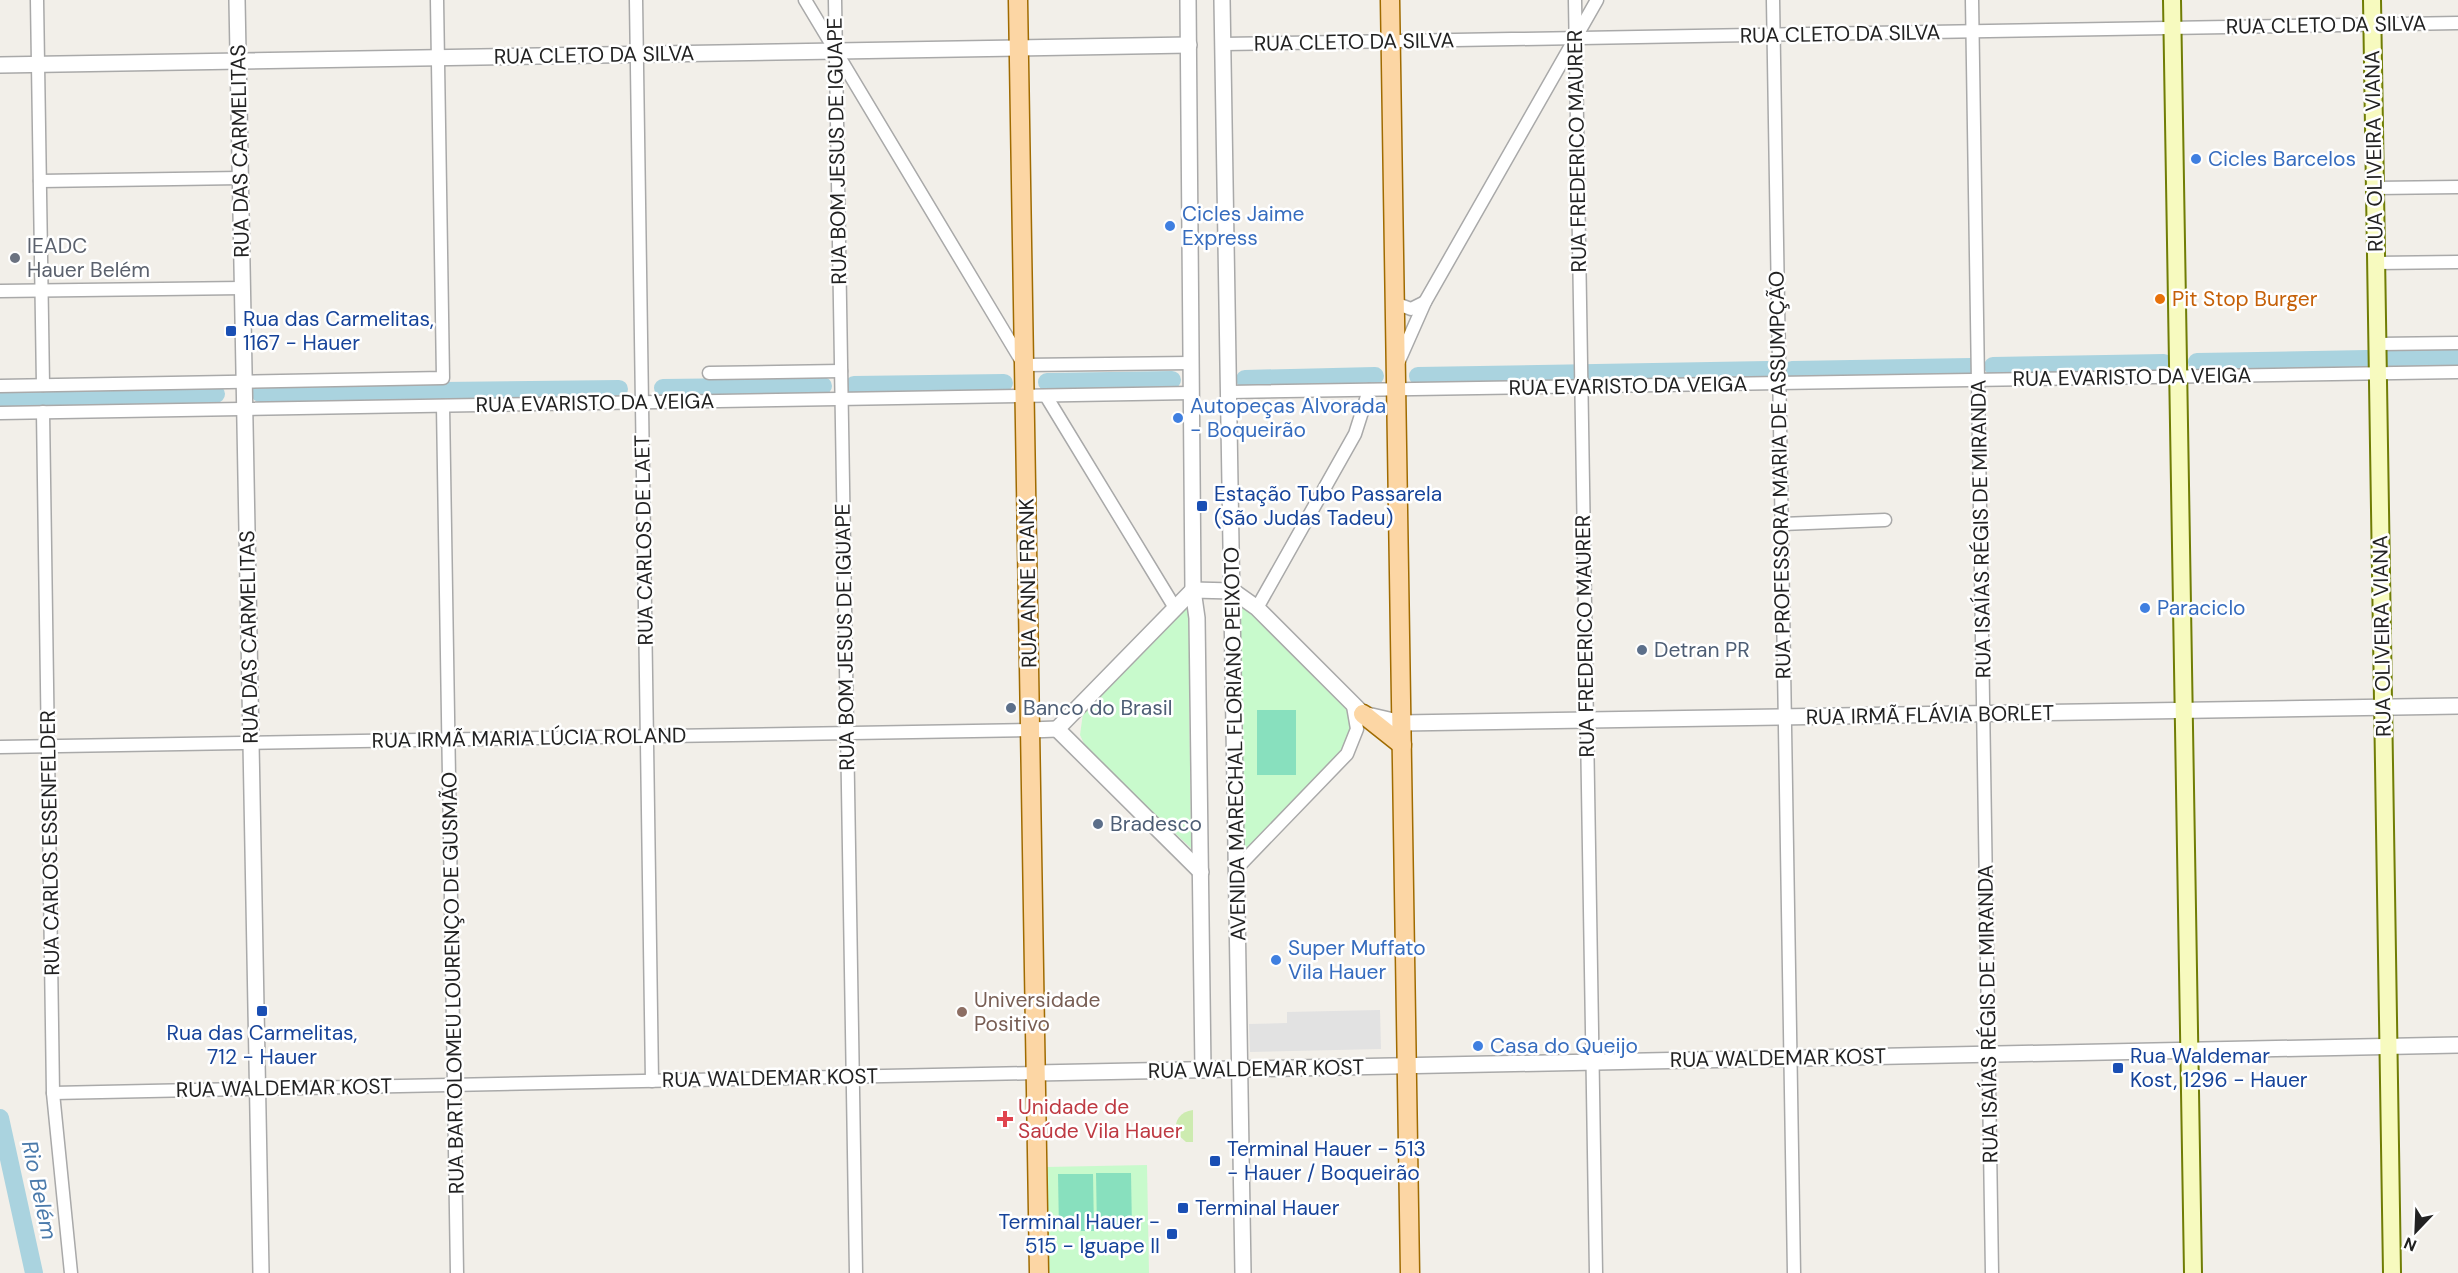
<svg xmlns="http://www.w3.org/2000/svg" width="2458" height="1273" font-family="'DM Sans',sans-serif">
<rect width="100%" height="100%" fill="#f2efe9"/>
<path fill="#cdebb0" d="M1193 1110V1142H1186L1176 1133C1174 1120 1180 1112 1193 1110Z"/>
<g fill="#c8facc">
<polygon points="1186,607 1190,608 1193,690 1189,695 1191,833 1196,838 1193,850 1087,750 1080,735 1083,713"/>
<polygon points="1243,607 1253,613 1345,702 1354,721 1346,747 1246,850 1243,849 1239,609"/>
<polygon points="1147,1165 1149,1273 1048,1273 1046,1167"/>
</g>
<g fill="#88e0be">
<rect x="1257" y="710" width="39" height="65"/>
<polygon points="1096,1173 1131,1173 1132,1230 1097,1230"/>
<polygon points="1058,1174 1093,1174 1094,1231 1059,1231"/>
</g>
<polygon fill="#e2e2e2" points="1380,1010 1381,1049 1250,1052 1249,1024 1287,1023 1287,1012"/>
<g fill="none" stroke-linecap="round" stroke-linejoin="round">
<g stroke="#aad3df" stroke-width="18">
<polyline points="2387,359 2458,358"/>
<polyline points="2197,362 2367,359"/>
<polyline points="1993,366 2164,363"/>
<polyline points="1792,370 1971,367"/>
<polyline points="1418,376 1768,370"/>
<polyline points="1245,379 1375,376"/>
<polyline points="1047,382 1172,380"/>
<polyline points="854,385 1004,383"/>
<polyline points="663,388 823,386"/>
<polyline points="260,393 619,389"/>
<polyline points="0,398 216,394"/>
<polyline points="0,1118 34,1273"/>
</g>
<defs>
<g id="minor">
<polyline points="37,0 43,385"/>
<polyline points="636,0 652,1081"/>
<polyline points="805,0 1024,365 1191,363"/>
<polyline points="835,0 856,1273"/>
<polyline points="1575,0 1596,1273"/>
<polyline points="1773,0 1794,1273"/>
<polyline points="1972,0 1992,1273"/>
<polyline points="1223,44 2458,23"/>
<polyline points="40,181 241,178"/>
<polyline points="2375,188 2458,187"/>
<polyline points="2376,263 2458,262"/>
<polyline points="0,291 243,288"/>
<polyline points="1395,303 1411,309 1425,302"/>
<polyline points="2378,344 2458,343"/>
<polyline points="1398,363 1425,302 1597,0"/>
<polyline points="709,373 841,371"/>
<polyline points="0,386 443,378 437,0"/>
<polyline points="1230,392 2458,372"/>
<polyline points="1046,396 1175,608"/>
<polyline points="443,406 457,1273"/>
<polyline points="43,412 53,1093 71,1273"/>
<polyline points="0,413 1191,393"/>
<polyline points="1782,524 1885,520"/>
<polyline points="1257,608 1355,434 1369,390"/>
<polyline points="0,747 1030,730"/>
<polyline points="1237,868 1347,754 1357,729 1353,706"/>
<polyline points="53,1093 1036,1073"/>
</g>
<g id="tertiary">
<polyline points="237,0 261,1273"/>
<polyline points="1188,0 1193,590 1197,618 1203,1070"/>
<polyline points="1222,0 1243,1273"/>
<polyline points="0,65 1189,45"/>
<polyline points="1057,729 1193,590 1233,591 1257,608 1363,714 1402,723 2458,706"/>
<polyline points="1057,729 1201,872"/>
<polyline points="1030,730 1057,729"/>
<polyline points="1036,1073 2458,1045"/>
</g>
<g id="secondary">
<polyline points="2172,0 2193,1273"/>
<polyline points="2372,0 2392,1273"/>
</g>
<g id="primary">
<polyline points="1018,0 1039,1273"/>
<polyline points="1390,0 1410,1273"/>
<polyline points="1363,714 1402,745"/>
</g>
</defs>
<use href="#minor" stroke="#a9a9a9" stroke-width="15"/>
<use href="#tertiary" stroke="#a9a9a9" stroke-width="18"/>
<use href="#secondary" stroke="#707d05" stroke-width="20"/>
<use href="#primary" stroke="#a06b00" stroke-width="21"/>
<use href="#minor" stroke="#fff" stroke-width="12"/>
<use href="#tertiary" stroke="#fff" stroke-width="15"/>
<use href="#secondary" stroke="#f7fabf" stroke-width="16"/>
<use href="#primary" stroke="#fcd6a4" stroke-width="18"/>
</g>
<g fill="#3f7fe0" stroke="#fff" stroke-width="2">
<circle cx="2196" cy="159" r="6"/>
<circle cx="1170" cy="226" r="6"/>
<circle cx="1178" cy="418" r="6"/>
<circle cx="2145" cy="608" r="6"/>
<circle cx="1276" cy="960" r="6"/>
<circle cx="1478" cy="1046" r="6"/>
</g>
<circle fill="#6b7280" stroke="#fff" stroke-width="2" cx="15" cy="258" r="6"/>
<circle fill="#e8710a" stroke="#fff" stroke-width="2" cx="2160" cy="299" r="6"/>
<g fill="#1a4fb4" stroke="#fff" stroke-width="2">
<rect x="225" y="325" width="12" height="12" rx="3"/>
<rect x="1196" y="500" width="12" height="12" rx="3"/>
<rect x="256" y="1005" width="12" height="12" rx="3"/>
<rect x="2112" y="1062" width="12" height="12" rx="3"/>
<rect x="1209" y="1155" width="12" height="12" rx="3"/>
<rect x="1177" y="1202" width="12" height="12" rx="3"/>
<rect x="1166" y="1228" width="12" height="12" rx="3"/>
</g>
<g fill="#5c6f8a" stroke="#fff" stroke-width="2">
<circle cx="1642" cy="650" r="6"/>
<circle cx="1011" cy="708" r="6"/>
<circle cx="1098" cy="824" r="6"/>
</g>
<circle fill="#8d6e63" stroke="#fff" stroke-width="2" cx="962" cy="1012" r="6"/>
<path fill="#e0444e" stroke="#fff" stroke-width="2" d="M1002 1110h6v6h6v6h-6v6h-6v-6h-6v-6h6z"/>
<g text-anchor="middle" stroke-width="5" stroke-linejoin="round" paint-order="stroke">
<g font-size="21" fill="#222" stroke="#fff">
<text transform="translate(2326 25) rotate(-1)" y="7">RUA CLETO DA SILVA</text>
<text transform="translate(1840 34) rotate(-1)" y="7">RUA CLETO DA SILVA</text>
<text transform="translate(1354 42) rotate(-1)" y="7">RUA CLETO DA SILVA</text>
<text transform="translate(594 55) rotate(-1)" y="7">RUA CLETO DA SILVA</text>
<text transform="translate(240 151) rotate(-91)" y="7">RUA DAS CARMELITAS</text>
<text transform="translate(837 151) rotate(-91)" y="7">RUA BOM JESUS DE IGUAPE</text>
<text transform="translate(1577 151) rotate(-91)" y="7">RUA FREDERICO MAURER</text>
<text transform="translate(2374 151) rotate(-91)" y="7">RUA OLIVEIRA VIANA</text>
<text transform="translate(2132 377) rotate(-1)" y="7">RUA EVARISTO DA VEIGA</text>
<text transform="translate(1628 386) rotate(-1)" y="7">RUA EVARISTO DA VEIGA</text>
<text transform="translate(595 403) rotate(-1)" y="7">RUA EVARISTO DA VEIGA</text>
<text transform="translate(1780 475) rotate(-91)" y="7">RUA PROFESSORA MARIA DE ASSUMPÇÃO</text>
<text transform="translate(1981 529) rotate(-91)" y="7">RUA ISAÍAS RÉGIS DE MIRANDA</text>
<text transform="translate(644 540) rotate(-91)" y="7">RUA CARLOS DE LAET</text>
<text transform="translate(1028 583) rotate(-91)" y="7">RUA ANNE FRANK</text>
<text transform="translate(1585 636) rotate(-91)" y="7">RUA FREDERICO MAURER</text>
<text transform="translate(2382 636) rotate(-91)" y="7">RUA OLIVEIRA VIANA</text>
<text transform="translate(249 637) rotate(-91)" y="7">RUA DAS CARMELITAS</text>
<text transform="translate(845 637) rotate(-91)" y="7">RUA BOM JESUS DE IGUAPE</text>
<text transform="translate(1930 715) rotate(-1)" y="7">RUA IRMÃ FLÁVIA BORLET</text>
<text transform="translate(529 738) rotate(-1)" y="7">RUA IRMÃ MARIA LÚCIA ROLAND</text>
<text transform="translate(1235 744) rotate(-91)" y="7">AVENIDA MARECHAL FLORIANO PEIXOTO</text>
<text transform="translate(50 843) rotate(-91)" y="7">RUA CARLOS ESSENFELDER</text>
<text transform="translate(453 983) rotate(-91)" y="7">RUA BARTOLOMEU LOURENÇO DE GUSMÃO</text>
<text transform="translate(1988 1014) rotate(-91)" y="7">RUA ISAÍAS RÉGIS DE MIRANDA</text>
<text transform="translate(1778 1058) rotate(-1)" y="7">RUA WALDEMAR KOST</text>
<text transform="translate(1256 1069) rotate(-1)" y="7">RUA WALDEMAR KOST</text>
<text transform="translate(770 1078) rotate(-1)" y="7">RUA WALDEMAR KOST</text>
<text transform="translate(284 1088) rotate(-1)" y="7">RUA WALDEMAR KOST</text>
</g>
<g font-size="21" fill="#366cbe" stroke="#fff" text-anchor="start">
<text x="2208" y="166">Cicles Barcelos</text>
<text x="1182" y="221">Cicles Jaime<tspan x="1182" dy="24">Express</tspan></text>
<text x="1190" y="413">Autopeças Alvorada<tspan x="1190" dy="24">- Boqueirão</tspan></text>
<text x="2157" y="615">Paraciclo</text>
<text x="1288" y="955">Super Muffato<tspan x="1288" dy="24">Vila Hauer</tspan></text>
<text x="1490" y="1053">Casa do Queijo</text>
</g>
<g font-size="21" fill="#5b616d" stroke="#fff" text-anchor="start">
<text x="27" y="253">IEADC<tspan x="27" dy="24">Hauer Belém</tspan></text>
</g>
<g font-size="21" fill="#c56008" stroke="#fff" text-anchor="start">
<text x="2172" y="306">Pit Stop Burger</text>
</g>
<g font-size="21" fill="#164399" stroke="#fff" text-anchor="start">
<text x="243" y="326">Rua das Carmelitas,<tspan x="243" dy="24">1167 - Hauer</tspan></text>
<text x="1214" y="501">Estação Tubo Passarela<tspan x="1214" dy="24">(São Judas Tadeu)</tspan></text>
<text x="262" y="1040" text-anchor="middle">Rua das Carmelitas,<tspan x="262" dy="24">712 - Hauer</tspan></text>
<text x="2130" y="1063">Rua Waldemar<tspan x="2130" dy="24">Kost, 1296 - Hauer</tspan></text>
<text x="1227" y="1156">Terminal Hauer - 513<tspan x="1227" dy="24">- Hauer / Boqueirão</tspan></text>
<text x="1195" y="1215">Terminal Hauer</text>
<text x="1160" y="1229" text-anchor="end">Terminal Hauer -<tspan x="1160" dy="24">515 - Iguape II</tspan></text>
</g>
<g font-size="21" fill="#4e5e75" stroke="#fff" text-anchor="start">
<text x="1654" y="657">Detran PR</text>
<text x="1023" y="715">Banco do Brasil</text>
<text x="1110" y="831">Bradesco</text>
</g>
<g font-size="21" fill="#785e54" stroke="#fff" text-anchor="start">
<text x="974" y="1007">Universidade<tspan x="974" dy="24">Positivo</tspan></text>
</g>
<g font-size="21" fill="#be3a42" stroke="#fff" text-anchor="start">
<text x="1018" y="1114">Unidade de<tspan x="1018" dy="24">Saúde Vila Hauer</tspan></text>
</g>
<g font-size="22" font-style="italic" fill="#4a7aab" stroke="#fff">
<text transform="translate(40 1190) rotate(78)" y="8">Rio Belém</text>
</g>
</g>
<g transform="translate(2416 1231) rotate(203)" stroke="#ffffff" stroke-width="4.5" paint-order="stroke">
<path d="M0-4.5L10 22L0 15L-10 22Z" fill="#222222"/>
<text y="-9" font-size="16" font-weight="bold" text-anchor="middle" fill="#222222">N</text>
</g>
</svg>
